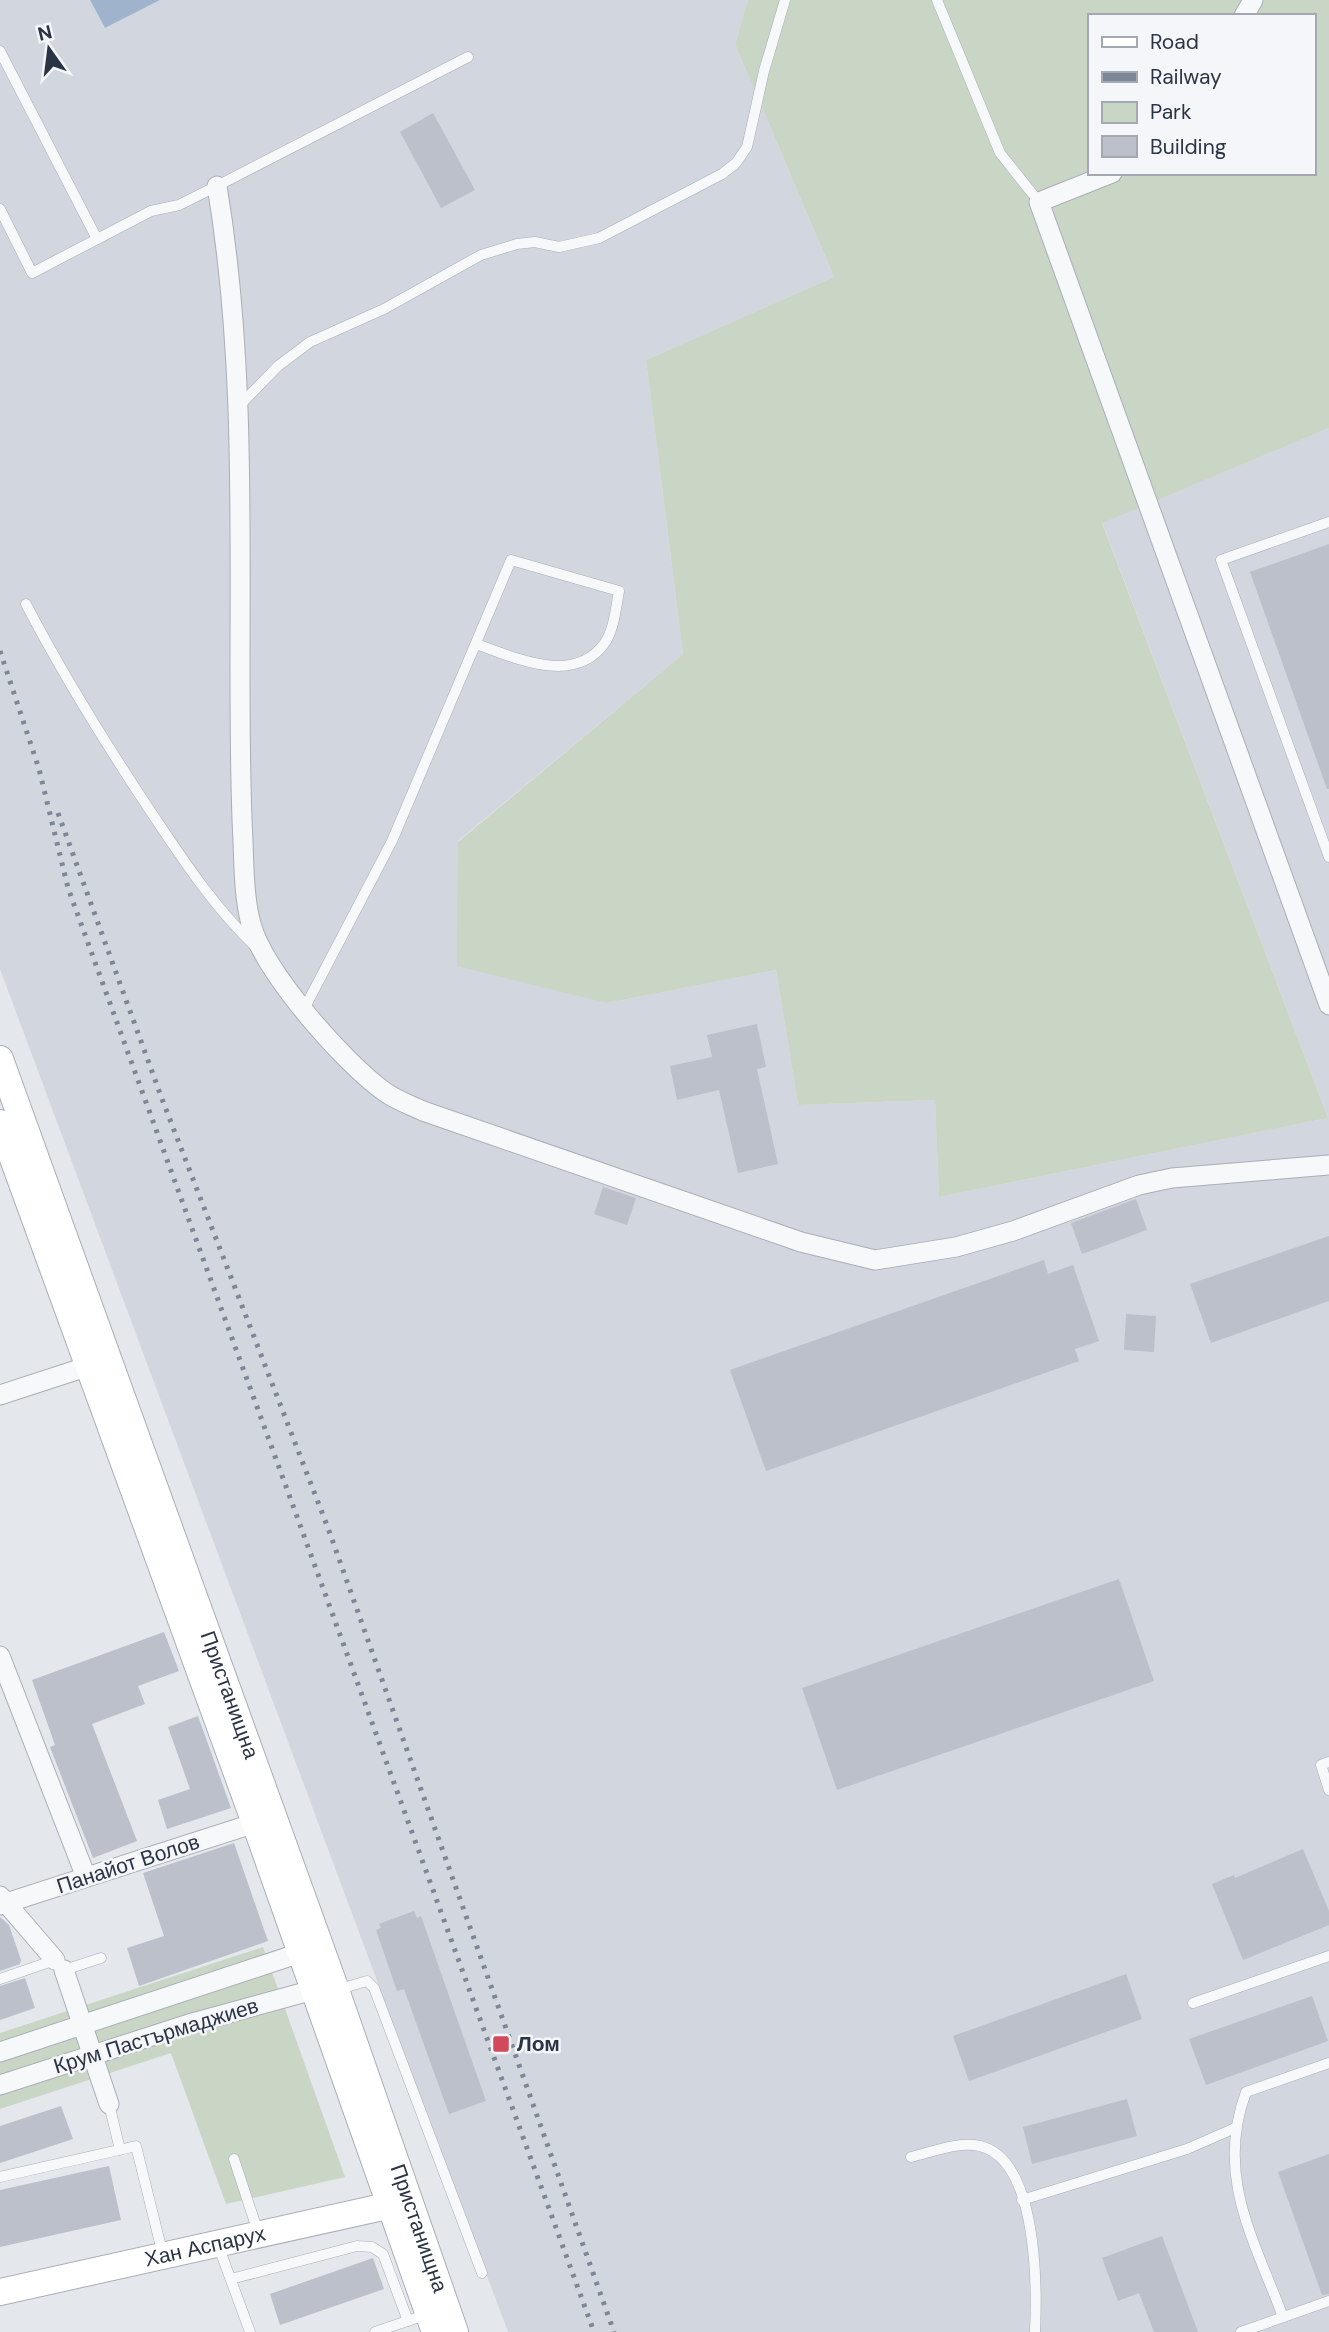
<svg xmlns="http://www.w3.org/2000/svg" width="1329" height="2332" font-family="'DM Sans',sans-serif">
<rect width="100%" height="100%" fill="#e4e7ec"/>
<polygon fill="#d2d6de" points="0,0 90,0 105,28 160,0 748,0 735,44 834,277 646,360 683,654 458,841 607,1003 776,970 798,1105 935,1100 939,1197 1328,1118 1102,522 1329,428 1329,2332 508,2332 0,969"/>
<g fill="#c9d6c5" fill-rule="evenodd">
<path d="M748 0H1329V428L1102 523 1328 1118 939 1197 935 1100 798 1105 776 970 607 1003 457 966 458 842 683 654 646 360 834 277 735 44ZM1089 16H1313V173H1089Z"/>
<polygon points="263,1947 345,2177 226,2204 171,2053 0,2109 0,2033"/>
</g>
<polygon fill="#9fb4cc" points="90,0 160,0 105,28"/>
<g fill="#bbc0ca">
<polygon points="433,113 475,190 441,208 400,132"/>
<polygon points="1329,544 1329,789 1327,789 1250,572"/>
<polygon points="757,1024 766,1067 757,1069 778,1164 738,1173 719,1090 677,1100 670,1066 712,1057 707,1035"/>
<polygon points="603,1187 636,1198 627,1225 594,1214"/>
<polygon points="1136,1199 1147,1230 1082,1254 1071,1223"/>
<polygon points="1329,1236 1329,1301 1211,1343 1190,1284"/>
<polygon points="1044,1260 1048,1274 1073,1265 1099,1341 1075,1349 1079,1361 766,1471 730,1370"/>
<polygon points="1126,1314 1156,1316 1154,1352 1124,1350"/>
<polygon points="1119,1579 1154,1681 837,1790 802,1688"/>
<polygon points="164,1632 179,1671 138,1686 145,1704 92,1724 137,1841 93,1858 50,1747 55,1745 32,1680"/>
<polygon points="198,1716 231,1808 167,1829 158,1800 190,1789 168,1727"/>
<polygon points="234,1843 268,1941 139,1986 127,1948 164,1936 143,1873"/>
<polygon points="1303,1849 1329,1911 1329,1925 1243,1960 1212,1884 1234,1875 1235,1878"/>
<polygon points="414,1911 417,1918 421,1916 486,2101 449,2114 404,1989 397,1991 376,1930 381,1928 379,1924"/>
<polygon points="0,1917 9,1925 21,1960 20,1964 0,1971"/>
<polygon points="1126,1974 1142,2019 969,2081 953,2036"/>
<polygon points="25,1978 35,2008 0,2020 0,1986"/>
<polygon points="1312,1996 1328,2041 1206,2085 1189,2039"/>
<polygon points="1127,2099 1137,2136 1032,2164 1023,2127"/>
<polygon points="61,2106 73,2139 0,2163 0,2126"/>
<polygon points="1329,2154 1329,2294 1322,2295 1278,2172"/>
<polygon points="109,2166 121,2220 0,2247 0,2190"/>
<polygon points="1162,2236 1198,2332 1154,2332 1139,2293 1118,2301 1102,2258"/>
<polygon points="373,2258 384,2289 280,2325 270,2294"/>
</g>
<g fill="none" stroke-linecap="round" stroke-linejoin="round">
<defs>
<g id="lane">
<polyline points="937,0 1000,153 1039,202"/>
<polyline points="0,51 97,239"/>
<polyline points="0,209 32,273 151,211 179,205 217,186 468,57"/>
<polyline points="239,406 278,366 310,342 384,309 481,255 517,244 535,242 559,247 599,238 722,174 736,163 747,147 764,71 785,0"/>
<polyline points="1329,522 1221,560 1329,857"/>
<path d="M26 604C64 677 107 746 153 815 184 861 214 907 254 945"/>
<path d="M304 1009 392 841 511 560 619 591C616 607 614 631 604 644 573 686 514 657 476 644"/>
<polyline points="1329,1762 1321,1765 1329,1790"/>
<polyline points="0,1979 55,1960 64,1970 101,1958"/>
<polyline points="336,1990 367,1981 374,1988 482,2273"/>
<polyline points="1193,2003 1329,1956"/>
<polyline points="109,2104 120,2150"/>
<path d="M911 2157C932 2152 958 2141 980 2146 1038 2160 1037 2287 1035 2332"/>
<polyline points="234,2159 259,2235"/>
<polyline points="0,2177 136,2146 163,2255"/>
<polyline points="1022,2200 1187,2149 1235,2128"/>
<polyline points="218,2245 250,2332"/>
<polyline points="231,2279 357,2246 372,2247 383,2254 408,2321"/>
<path d="M1283 2317C1254 2239 1215 2176 1246 2092L1329 2063"/>
<polyline points="375,2332 428,2314"/>
<polyline points="1241,2332 1329,2301"/>
</g>
<g id="street">
<polyline points="1244,16 1253,0"/>
<polyline points="1112,173 1039,202 1329,1005"/>
<path d="M217 186C244 348 240 508 240 671 240 728 240 784 243 841 244 868 244 897 251 924 264 972 344 1063 385 1092 396 1100 410 1105 423 1111L801 1242 875 1260 956 1247 1013 1231 1139 1185 1172 1178 1329 1165"/>
<polyline points="0,1395 89,1366"/>
<polyline points="0,1656 86,1877"/>
<polyline points="0,1896 55,1960"/>
<polyline points="0,1905 255,1823"/>
<polyline points="64,1970 109,2104"/>
<polyline points="0,2052 300,1953"/>
<polyline points="0,2085 189,2024 313,1990"/>
</g>
<g id="secondary">
<path id="s1" d="M0 1059 336 1990 455 2332"/>
<polyline points="0,1123 255,1823 435,2332"/>
<path id="s2" d="M0 2292 405 2202"/>
</g>
</defs>
<use href="#lane" stroke="#a9aeb7" stroke-width="11"/>
<use href="#street" stroke="#a9aeb7" stroke-width="21"/>
<use href="#secondary" stroke="#a9aeb7" stroke-width="28"/>
<use href="#lane" stroke="#f7f8fa" stroke-width="10"/>
<use href="#street" stroke="#f7f8fa" stroke-width="19"/>
<use href="#secondary" stroke="#fff" stroke-width="26"/>
<g stroke="#7d8696" stroke-width="5" stroke-dasharray="3.5 7" stroke-linecap="butt">
<polyline points="0,651 39,769 68,888 594,2332"/>
<polyline points="58,813 162,1099 328,1528 614,2332"/>
</g>
</g>
<rect fill="#d1495b" stroke="#f4f6f9" stroke-width="2.5" x="492" y="2035" width="18" height="18" rx="3.5"/>
<g text-anchor="middle" stroke-width="5" stroke-linejoin="round" paint-order="stroke">
<g font-size="21" fill="#2b3445" stroke="#f4f6f9">
<text dy="7" stroke="none"><textPath href="#s1" startOffset="676">Пристанищна</textPath></text>
<text transform="translate(128 1864) rotate(-18)" y="7">Панайот Волов</text>
<text transform="translate(156 2036) rotate(-17)" y="7">Крум Пастърмаджиев</text>
<text dy="7" stroke="none"><textPath href="#s1" startOffset="1242">Пристанищна</textPath></text>
<text dy="7" stroke="none"><textPath href="#s2" startOffset="210">Хан Аспарух</textPath></text>
</g>
<g font-size="21" font-weight="bold" fill="#2b3445" stroke="#f4f6f9" text-anchor="start">
<text x="517" y="2051">Лом</text>
</g>
</g>
<rect x="1088" y="14" width="228" height="161" fill="#f4f6f9" stroke="#a4a8b1" stroke-width="2"/>
<rect x="1102" y="37" width="35" height="10" fill="#ffffff" stroke="#a4a8b1" stroke-width="2"/>
<text x="1150" y="49" font-size="21" fill="#2b3445">Road</text>
<rect x="1102" y="72" width="35" height="10" fill="#7d8696" stroke="#a4a8b1" stroke-width="2"/>
<text x="1150" y="84" font-size="21" fill="#2b3445">Railway</text>
<rect x="1102" y="102" width="35" height="21" fill="#c9d6c5" stroke="#a4a8b1" stroke-width="2"/>
<text x="1150" y="119" font-size="21" fill="#2b3445">Park</text>
<rect x="1102" y="136" width="35" height="21" fill="#bbc0ca" stroke="#a4a8b1" stroke-width="2"/>
<text x="1150" y="154" font-size="21" fill="#2b3445">Building</text>
<g transform="translate(49 49) rotate(346)" stroke="#f4f6f9" stroke-width="5" paint-order="stroke">
<path d="M0-5L12 26L0 18L-12 26Z" fill="#2b3445"/>
<text y="-10" font-size="19" font-weight="bold" text-anchor="middle" fill="#2b3445">N</text>
</g>
</svg>
